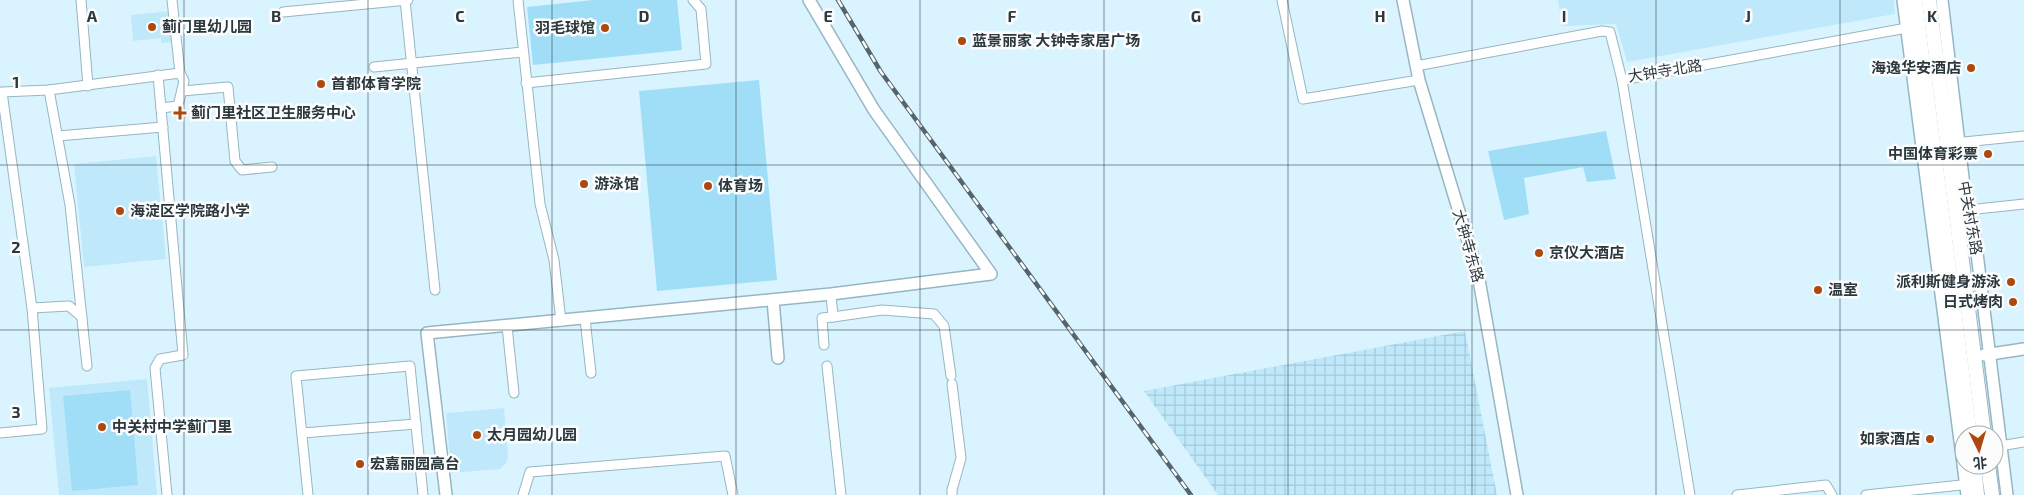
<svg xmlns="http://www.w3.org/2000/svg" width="2024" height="495" font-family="'Exo 2','Noto Sans SC',sans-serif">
<defs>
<pattern id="industrial-grid" width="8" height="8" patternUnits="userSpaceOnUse" patternTransform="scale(1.25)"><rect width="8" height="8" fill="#bfe9fb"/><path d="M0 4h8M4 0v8" fill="none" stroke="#a4c9d8"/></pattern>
</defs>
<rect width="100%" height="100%" fill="#d9f4ff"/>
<g fill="#bfe9fb">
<polygon points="1558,0 1894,0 1895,14 1627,62 1616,24 1562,26"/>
<polygon points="170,11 173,42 161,43 161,38 133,41 131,15"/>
<polygon points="156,156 166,259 84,267 74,164"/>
<polygon points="147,379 157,495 59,495 49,388"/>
<polygon points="504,408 508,457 506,463 500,469 451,473 446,413"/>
</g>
<polygon fill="url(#industrial-grid)" points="1465,331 1497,495 1218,495 1144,391"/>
<g fill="#a0def7">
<polygon points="593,0 677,0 682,50 533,65 527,7"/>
<polygon points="759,80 777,280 657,291 639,91"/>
<polygon points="1606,131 1616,179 1587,182 1583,167 1524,178 1529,214 1504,220 1488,151"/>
<polygon points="130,390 138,485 72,491 63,396"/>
</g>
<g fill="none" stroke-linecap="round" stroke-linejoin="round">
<defs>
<g id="minor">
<polyline points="81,0 88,86"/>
<polyline points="405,0 435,290"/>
<polyline points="518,0 540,204 554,260 561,321"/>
<polyline points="1282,0 1303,99 1419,80"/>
<polyline points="283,12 408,0"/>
<polyline points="1416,66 1602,31 1610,32 1622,80 1690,495"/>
<polyline points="374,67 522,52"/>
<polyline points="158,75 183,355 160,359 155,368 167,495"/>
<polyline points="1622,80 1912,27"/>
<polyline points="526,83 706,64 701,9 693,0"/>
<polyline points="49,90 70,205 87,366"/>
<polyline points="182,91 228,87 235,161 242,170 272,167"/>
<polyline points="161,108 178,106 184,81 180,73 172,0"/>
<polyline points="58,136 163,127"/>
<polyline points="1954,143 2024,136"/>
<polyline points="1968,210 2024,204"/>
<polyline points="831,294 833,317 882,310 934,314 944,326 951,376"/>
<polyline points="32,308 69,306 82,317"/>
<polyline points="585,319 591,373"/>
<polyline points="507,326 514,393"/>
<polyline points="824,345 822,318 833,317"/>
<polyline points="827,366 841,495"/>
<polyline points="0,433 42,429 32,308 2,92 49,90 180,73"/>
<polyline points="302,433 416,424"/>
<polyline points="1994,447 2024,442"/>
<polyline points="308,495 296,376 410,366 423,495"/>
<polyline points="523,495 530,472 725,456 733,495"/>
<polyline points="952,495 952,490 961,458 952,384"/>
<polyline points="1737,495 1826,485 1832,495"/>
<polyline points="1866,495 1971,484"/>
</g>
<g id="tertiary">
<polyline points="1403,0 1419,80 1478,274 1517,495"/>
<polyline points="1903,0 1967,495"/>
<polyline points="1942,0 1966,203 1975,237 2007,495"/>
<polyline points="773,300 778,358"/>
<polyline points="1984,355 2024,349"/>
<polyline points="446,495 427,333 831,294 991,274 874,110 809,0"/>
</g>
<g id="secondary">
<polyline points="1915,0 1970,435"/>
<polyline points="1929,0 1984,435"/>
<polyline points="1974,465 1977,495"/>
<polyline points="1988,465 1992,495"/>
</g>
</defs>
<use href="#minor" stroke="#96b6c3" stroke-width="11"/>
<use href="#tertiary" stroke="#96b6c3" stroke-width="14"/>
<use href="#secondary" stroke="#96b6c3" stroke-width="16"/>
<use href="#minor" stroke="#fff" stroke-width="9"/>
<use href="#tertiary" stroke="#fff" stroke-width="11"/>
<use href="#secondary" stroke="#fff" stroke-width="14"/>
<defs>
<polyline id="rail" points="838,0 881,72 1191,495"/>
</defs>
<use href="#rail" stroke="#55656d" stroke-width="4.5"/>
<use href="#rail" stroke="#fcfcfc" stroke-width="2.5" stroke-dasharray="8" stroke-linecap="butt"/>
</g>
<path fill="none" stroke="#2b383e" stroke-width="1" stroke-opacity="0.55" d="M184 0V495M368 0V495M552 0V495M736 0V495M920 0V495M1104 0V495M1288 0V495M1472 0V495M1656 0V495M1840 0V495M0 165H2024M0 330H2024"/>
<g fill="#ac490f" stroke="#fcfcfc" stroke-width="2">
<circle cx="152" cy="27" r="5"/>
<circle cx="605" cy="28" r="5"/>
<circle cx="962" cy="41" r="5"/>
<circle cx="1971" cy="68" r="5"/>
<circle cx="321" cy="84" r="5"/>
<path d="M177.5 105.5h5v5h5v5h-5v5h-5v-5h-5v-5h5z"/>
<circle cx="1988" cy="154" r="5"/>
<circle cx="584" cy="184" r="5"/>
<circle cx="708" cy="186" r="5"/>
<circle cx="120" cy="211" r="5"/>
<circle cx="1539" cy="253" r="5"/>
<circle cx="2011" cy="282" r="5"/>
<circle cx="1818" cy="290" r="5"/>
<circle cx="2013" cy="302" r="5"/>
<circle cx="102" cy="427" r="5"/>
<circle cx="477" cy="435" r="5"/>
<circle cx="1930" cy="439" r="5"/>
<circle cx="360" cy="464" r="5"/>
</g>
<g text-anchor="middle" stroke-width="5" stroke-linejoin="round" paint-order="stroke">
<g font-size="15" font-weight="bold" fill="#2b383e" stroke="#fcfcfc" text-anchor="start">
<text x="162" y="32">蓟门里幼儿园</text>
<text x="595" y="33" text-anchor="end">羽毛球馆</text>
<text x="972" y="46">蓝景丽家 大钟寺家居广场</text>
<text x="1961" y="73" text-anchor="end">海逸华安酒店</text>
<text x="331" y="89">首都体育学院</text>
<text x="191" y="118">蓟门里社区卫生服务中心</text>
<text x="1978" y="159" text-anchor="end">中国体育彩票</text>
<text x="594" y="189">游泳馆</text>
<text x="718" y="191">体育场</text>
<text x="130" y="216">海淀区学院路小学</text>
<text x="1549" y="258">京仪大酒店</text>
<text x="2001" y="287" text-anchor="end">派利斯健身游泳</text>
<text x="1828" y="295">温室</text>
<text x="2003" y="307" text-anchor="end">日式烤肉</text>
<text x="112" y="432">中关村中学蓟门里</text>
<text x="487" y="440">太月园幼儿园</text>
<text x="1920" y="444" text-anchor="end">如家酒店</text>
<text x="370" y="469">宏嘉丽园高台</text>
</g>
<g font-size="15" fill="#2b383e" stroke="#fcfcfc">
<text transform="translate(1665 71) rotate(-9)" y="5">大钟寺北路</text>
<text transform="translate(1970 218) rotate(80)" y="5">中关村东路</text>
<text transform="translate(1468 246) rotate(74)" y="5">大钟寺东路</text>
</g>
</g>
<g font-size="16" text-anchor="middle" font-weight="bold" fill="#2b383e" stroke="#fcfcfc" stroke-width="5" stroke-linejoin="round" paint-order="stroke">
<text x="92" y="22">A</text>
<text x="276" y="22">B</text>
<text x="460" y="22">C</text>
<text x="644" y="22">D</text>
<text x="828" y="22">E</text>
<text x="1012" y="22">F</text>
<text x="1196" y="22">G</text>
<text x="1380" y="22">H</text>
<text x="1564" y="22">I</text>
<text x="1748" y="22">J</text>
<text x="1932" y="22">K</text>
<text x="16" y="88">1</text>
<text x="16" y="253">2</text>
<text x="16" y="418">3</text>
</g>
<g transform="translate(1979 450) rotate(175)"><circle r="24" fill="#fcfcfc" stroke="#a8aeb0"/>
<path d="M0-4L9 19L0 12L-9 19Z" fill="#ac490f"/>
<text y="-8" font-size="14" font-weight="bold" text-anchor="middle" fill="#2b383e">北</text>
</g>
</svg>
